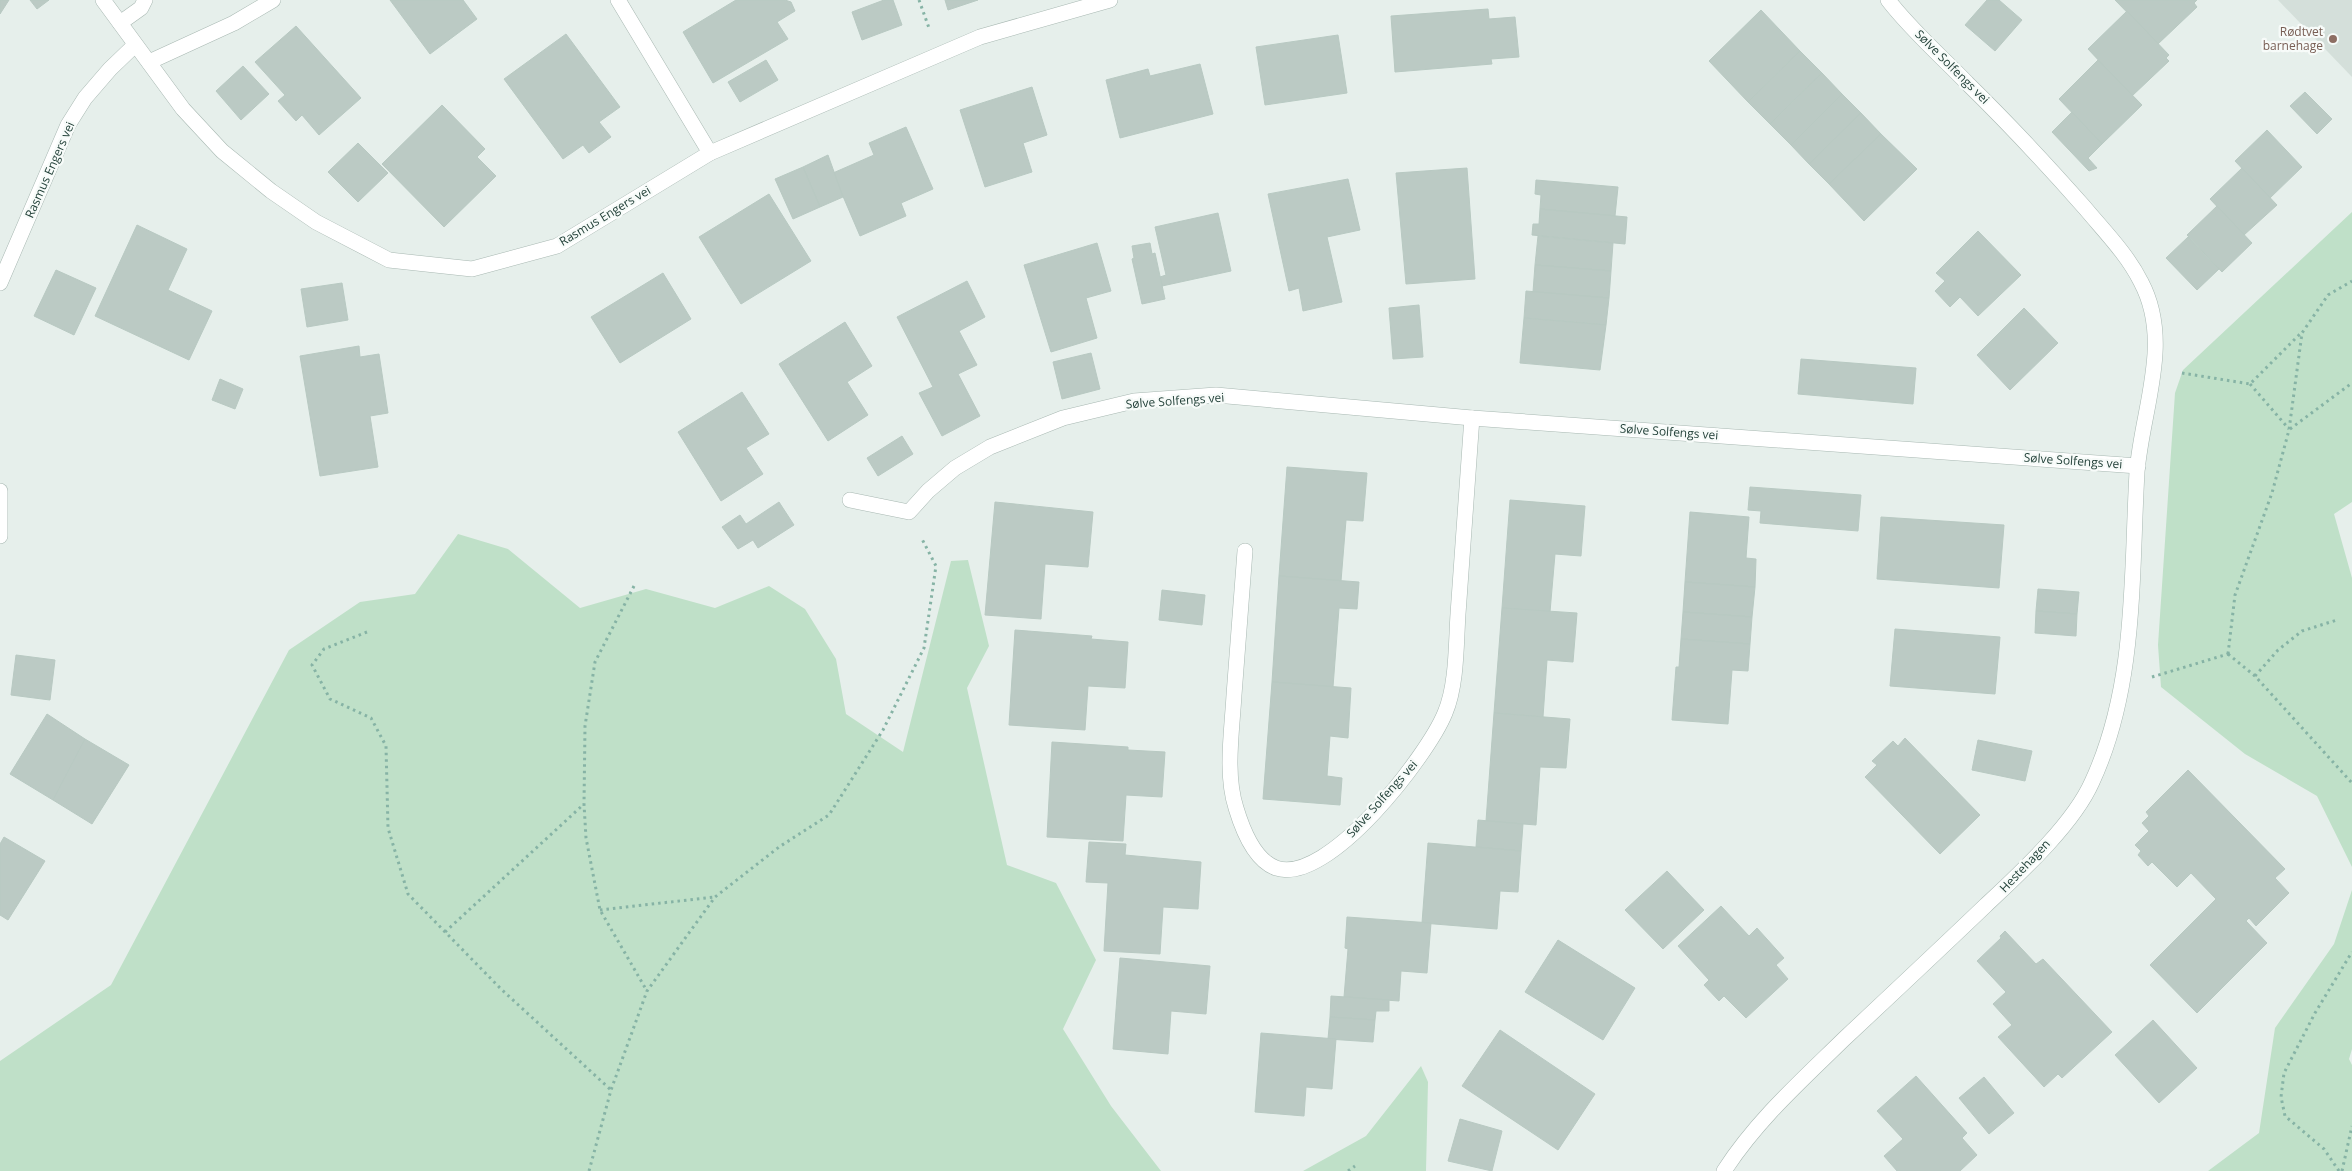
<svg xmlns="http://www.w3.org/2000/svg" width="2352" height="1171" font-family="'Open Sans',sans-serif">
<rect width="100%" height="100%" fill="#e6efeb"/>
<polygon fill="#d4dfda" points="2278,0 2352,0 2352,77"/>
<g fill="#bfe0c8">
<polygon points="2352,212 2352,502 2334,514 2352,578 2352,867 2317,796 2245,754 2161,687 2158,645 2175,393 2183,370"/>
<polygon points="458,534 508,549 580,608 646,589 715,608 769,586 805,609 836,659 846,714 903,752 951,561 968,560 989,646 967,688 1007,865 1056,883 1096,960 1063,1029 1111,1106 1161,1171 0,1171 0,1061 111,985 289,650 360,602 415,594"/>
<polygon points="2352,890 2352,1049 2349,1059 2352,1065 2352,1171 2208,1171 2259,1133 2275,1028 2334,944"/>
<polygon points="1421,1066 1428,1082 1426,1171 1303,1171 1366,1136"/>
</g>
<g fill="#bbcac4" stroke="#b8c9c2">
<polygon points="0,0 9,0 0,14"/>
<polygon points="30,0 49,0 37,9"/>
<polygon points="390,0 463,0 477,19 430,54"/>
<polygon points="736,0 785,0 791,2 795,11 777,22 788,39 713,83 683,32"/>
<polygon points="884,0 893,0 902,25 862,40 852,12"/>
<polygon points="945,0 978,0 948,10"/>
<polygon points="1987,0 1999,0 2022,20 1995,51 1965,25"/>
<polygon points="2115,0 2197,0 2194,3 2197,7 2158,44"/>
<polygon points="1488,9 1489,19 1515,17 1519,57 1491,59 1492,64 1395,72 1391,16"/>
<polygon points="1761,10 1800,51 1748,102 1709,61"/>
<polygon points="2127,11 2169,55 2166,58 2169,61 2132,96 2088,49"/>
<polygon points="296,26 361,98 319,135 302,115 296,121 278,101 285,95 255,62"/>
<polygon points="566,34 620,107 599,122 611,137 589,153 583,145 563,159 504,79"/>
<polygon points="1338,35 1347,93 1265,105 1256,47"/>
<polygon points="1800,51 1822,73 1770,124 1748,102"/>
<polygon points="766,60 778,80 740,102 728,82"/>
<polygon points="2098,60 2142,105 2102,144 2059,99"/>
<polygon points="1200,64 1213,114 1120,138 1106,80 1148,69 1150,76"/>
<polygon points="243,66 269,94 241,120 216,91"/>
<polygon points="1822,73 1842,94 1791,145 1770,124"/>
<polygon points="1032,87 1047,135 1023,143 1032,172 985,187 960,110"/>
<polygon points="2305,92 2332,119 2317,134 2290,106"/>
<polygon points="1842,94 1861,113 1809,164 1791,145"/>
<polygon points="442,105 485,149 477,157 496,176 444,227 382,164"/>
<polygon points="2072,112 2102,144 2088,158 2097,168 2089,171 2052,132"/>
<polygon points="1861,113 1881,134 1829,184 1809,164"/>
<polygon points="906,127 933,189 901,203 906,216 860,236 833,173 874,155 869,143"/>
<polygon points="2267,130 2302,167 2270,198 2235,161"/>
<polygon points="1881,134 1917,169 1864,221 1829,184"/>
<polygon points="358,143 388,173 358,202 328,172"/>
<polygon points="828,155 843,197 820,207 803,167"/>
<polygon points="803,167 820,207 793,219 775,179"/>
<polygon points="1467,168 1475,279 1406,284 1396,173"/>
<polygon points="2242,168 2277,205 2244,235 2210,199"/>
<polygon points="1348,179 1360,230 1327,237 1342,302 1303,311 1299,288 1289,291 1268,194"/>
<polygon points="1536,180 1618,187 1615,216 1540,209 1541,195 1535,194"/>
<polygon points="769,194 811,261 741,304 699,237"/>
<polygon points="2217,206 2252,243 2222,272 2187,235"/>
<polygon points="1540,209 1627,217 1625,244 1532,235 1533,224 1539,224"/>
<polygon points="1218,213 1231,271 1162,286 1160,277 1166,275 1155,227"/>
<polygon points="137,225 187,249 168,290 212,311 189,360 95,316"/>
<polygon points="1978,231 2021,275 1978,316 1960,297 1950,307 1935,291 1945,281 1936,273"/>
<polygon points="1538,236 1613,243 1611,271 1535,265"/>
<polygon points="2188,237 2219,269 2197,290 2166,258"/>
<polygon points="1097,243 1111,291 1086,298 1097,338 1051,352 1024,265"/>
<polygon points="1150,243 1152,254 1155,253 1165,299 1142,304 1132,259 1134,258 1132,246"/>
<polygon points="1535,265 1611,271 1609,298 1533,292"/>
<polygon points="56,270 96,288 74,335 34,316"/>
<polygon points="663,273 691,319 620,363 591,317"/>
<polygon points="967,281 985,317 959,331 977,365 958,374 980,416 942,436 919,393 933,387 897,317"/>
<polygon points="342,283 348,320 307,327 301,289"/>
<polygon points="1526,291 1609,298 1606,325 1524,318"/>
<polygon points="1419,305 1423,357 1393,359 1389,308"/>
<polygon points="2024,308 2058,343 2010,390 1977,355"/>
<polygon points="1524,318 1606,325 1600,370 1520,363"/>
<polygon points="845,322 872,366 847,382 868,415 828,441 779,364"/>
<polygon points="359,346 360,357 379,354 388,413 370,416 378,467 320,476 300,356"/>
<polygon points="1091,353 1100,389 1062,399 1053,362"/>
<polygon points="1801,359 1916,368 1913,404 1798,394"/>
<polygon points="220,379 243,389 235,409 212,400"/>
<polygon points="742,392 769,434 746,448 763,474 721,501 678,432"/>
<polygon points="902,436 913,454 878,476 867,458"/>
<polygon points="1287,467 1367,473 1363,521 1346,520 1341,581 1279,576"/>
<polygon points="1750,487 1861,495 1858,531 1760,523 1761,511 1748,510"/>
<polygon points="1510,500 1585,506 1581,556 1555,554 1550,612 1502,608"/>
<polygon points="779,502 794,525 758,548 753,540 738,549 722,527 740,515 746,524"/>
<polygon points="995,502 1093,512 1088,567 1045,564 1041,619 985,615"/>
<polygon points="1690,512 1749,517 1746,558 1756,559 1755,587 1685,582"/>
<polygon points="1881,517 2004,525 1999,588 1877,579"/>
<polygon points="1279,576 1359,582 1357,609 1339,608 1333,687 1272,682"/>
<polygon points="1685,582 1755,587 1752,617 1683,612"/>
<polygon points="2038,589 2079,592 2077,614 2036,611"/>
<polygon points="1162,590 1205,595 1202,625 1159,620"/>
<polygon points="1502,608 1577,613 1573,662 1547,660 1543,717 1494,713"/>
<polygon points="2036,611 2077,614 2076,636 2035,633"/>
<polygon points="1683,612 1752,617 1750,644 1681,639"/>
<polygon points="1895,629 2000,637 1995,694 1890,686"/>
<polygon points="1015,630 1092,636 1091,639 1128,642 1125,688 1088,686 1085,730 1009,725"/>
<polygon points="1681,639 1750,644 1748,671 1732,670 1728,724 1672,720 1676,667 1679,667"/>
<polygon points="16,655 55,660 50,700 11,695"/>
<polygon points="1272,682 1351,688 1348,738 1330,736 1327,776 1342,778 1340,805 1263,799"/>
<polygon points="1494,713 1570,719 1566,768 1540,767 1536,825 1486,821"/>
<polygon points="47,714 85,739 53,800 10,774"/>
<polygon points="1905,738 1980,815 1940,854 1865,777 1877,765 1872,761 1893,741 1898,746"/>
<polygon points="85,739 129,765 92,824 53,800"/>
<polygon points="1978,740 2032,751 2025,781 1972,770"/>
<polygon points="1052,742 1128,747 1128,750 1165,752 1162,797 1126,795 1123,841 1047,837"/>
<polygon points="2188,770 2285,869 2275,878 2289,893 2256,926 2249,918 2246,921 2267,943 2197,1013 2150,965 2216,899 2191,873 2177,887 2152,862 2148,866 2138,855 2141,851 2135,845 2149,831 2142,823 2149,816 2146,812"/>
<polygon points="1478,820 1523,824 1521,851 1476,847"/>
<polygon points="4,837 45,861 8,920 0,915 0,844"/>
<polygon points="1089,842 1126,844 1125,855 1201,862 1198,909 1163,907 1160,954 1104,951 1108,883 1086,882"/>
<polygon points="1428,843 1521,851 1518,892 1500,891 1497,929 1422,923"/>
<polygon points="1667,871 1704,910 1663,949 1625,910"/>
<polygon points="1721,906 1749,936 1757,928 1784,958 1776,965 1788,979 1746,1018 1724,996 1719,1001 1704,985 1709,980 1678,946"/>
<polygon points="1347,917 1431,923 1427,973 1401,971 1399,1001 1344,997 1348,949 1345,948"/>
<polygon points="2005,931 2036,964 2043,959 2112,1032 2062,1078 2058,1074 2044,1087 1998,1037 2012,1025 1993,1004 2006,992 1977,961 2001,938 2000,936"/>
<polygon points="1558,940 1635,988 1603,1040 1525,992"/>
<polygon points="1120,958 1210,966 1206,1014 1171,1011 1168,1054 1113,1049"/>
<polygon points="1331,996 1389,1000 1389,1011 1376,1011 1375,1020 1330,1017"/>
<polygon points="1330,1017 1375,1020 1373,1042 1328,1039"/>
<polygon points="2153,1020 2197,1068 2159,1103 2115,1055"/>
<polygon points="1500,1030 1595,1094 1558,1150 1462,1086"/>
<polygon points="1261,1033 1336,1039 1332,1089 1306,1087 1304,1116 1255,1112"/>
<polygon points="1916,1076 1967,1133 1962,1138 1977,1155 1960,1171 1897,1171 1884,1156 1903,1139 1877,1111"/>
<polygon points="1984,1077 2014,1113 1989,1134 1959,1098"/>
<polygon points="1460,1119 1502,1131 1492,1171 1448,1161"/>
</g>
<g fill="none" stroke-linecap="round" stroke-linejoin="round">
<defs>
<g id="minor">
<polyline points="103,0 183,109 222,151 271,191 316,222 389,260 472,269 557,246 710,153 980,37 1110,0"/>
<polyline points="618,0 710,153"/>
<polyline points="120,23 141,8 145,0"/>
<polyline points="149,62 234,23 273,0"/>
<polyline points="0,283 68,125 85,98 110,69 135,45"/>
<polyline points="0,491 0,536"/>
<polyline points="850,500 909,512 928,491 955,468 990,447 1063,418 1134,401 1216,395 1472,418 2138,466"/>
<path d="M1245 551C1241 599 1238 647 1234 695 1232 731 1225 774 1236 808 1242 828 1254 860 1276 868 1328 886 1428 755 1445 713 1457 685 1456 644 1458 614 1463 548 1467 483 1472 418"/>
<path d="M1724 1171C1757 1120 1801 1081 1844 1039 1891 995 1938 951 1985 906 2019 874 2073 825 2092 782 2137 685 2131 575 2137 472 2142 409 2173 342 2141 282 2127 254 2105 232 2085 208 2047 165 2008 123 1967 83 1941 56 1911 30 1888 0"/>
</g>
</defs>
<use href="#minor" stroke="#a8b8b2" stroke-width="16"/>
<g stroke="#86b3a5" stroke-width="3" stroke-dasharray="2.5 4" stroke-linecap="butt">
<polyline points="919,0 929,28"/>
<polyline points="2182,373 2250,384 2301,333"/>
<polyline points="2250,384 2289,429"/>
<polyline points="2290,429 2352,383"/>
<polyline points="634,586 595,662 585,726 584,804 586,838 600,910 647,991"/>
<polyline points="367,632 324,649 312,665 330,699 371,718 386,746 388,828 408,894 501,989 611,1090"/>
<polyline points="2228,654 2235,595 2272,493 2289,430 2302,333 2328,295 2352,281"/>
<polyline points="2228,654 2255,676 2352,783"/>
<polyline points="2255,676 2278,650 2302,631 2337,620"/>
<polyline points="2152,677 2228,654"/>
<polyline points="600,910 714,897"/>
<polyline points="445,932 584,804"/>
<polyline points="589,1171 611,1090 647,991 715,897 779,847 829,815 883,730 924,648 936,566 922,539"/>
<polyline points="1348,1171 1355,1166"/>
<polyline points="2339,1171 2324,1149 2285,1116 2281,1097 2284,1073 2315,1013 2352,952"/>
<polyline points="2342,1171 2352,1126"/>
</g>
<use href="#minor" stroke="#fff" stroke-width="15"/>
</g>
<circle fill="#8d6e63" stroke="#f7fbf9" stroke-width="2" cx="2333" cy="39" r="5"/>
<g text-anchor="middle" stroke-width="4.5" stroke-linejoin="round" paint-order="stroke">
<g font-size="12" fill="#785e54" stroke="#f7fbf9" text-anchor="end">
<text x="2323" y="36">Rødtvet<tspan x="2323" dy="14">barnehage</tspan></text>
</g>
<g font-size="12" fill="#24423a" stroke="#f7fbf9">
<text transform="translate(1952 67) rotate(45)" y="4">Sølve Solfengs vei</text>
<text transform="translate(50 170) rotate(-66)" y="4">Rasmus Engers vei</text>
<text transform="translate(605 216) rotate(-31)" y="4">Rasmus Engers vei</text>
<text transform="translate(1175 401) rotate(-4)" y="4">Sølve Solfengs vei</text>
<text transform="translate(1669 432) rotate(4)" y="4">Sølve Solfengs vei</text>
<text transform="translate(2073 461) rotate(4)" y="4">Sølve Solfengs vei</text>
<text transform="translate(1382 799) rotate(-48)" y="4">Sølve Solfengs vei</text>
<text transform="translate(2025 866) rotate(-47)" y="4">Hestehagen</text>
</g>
</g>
</svg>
